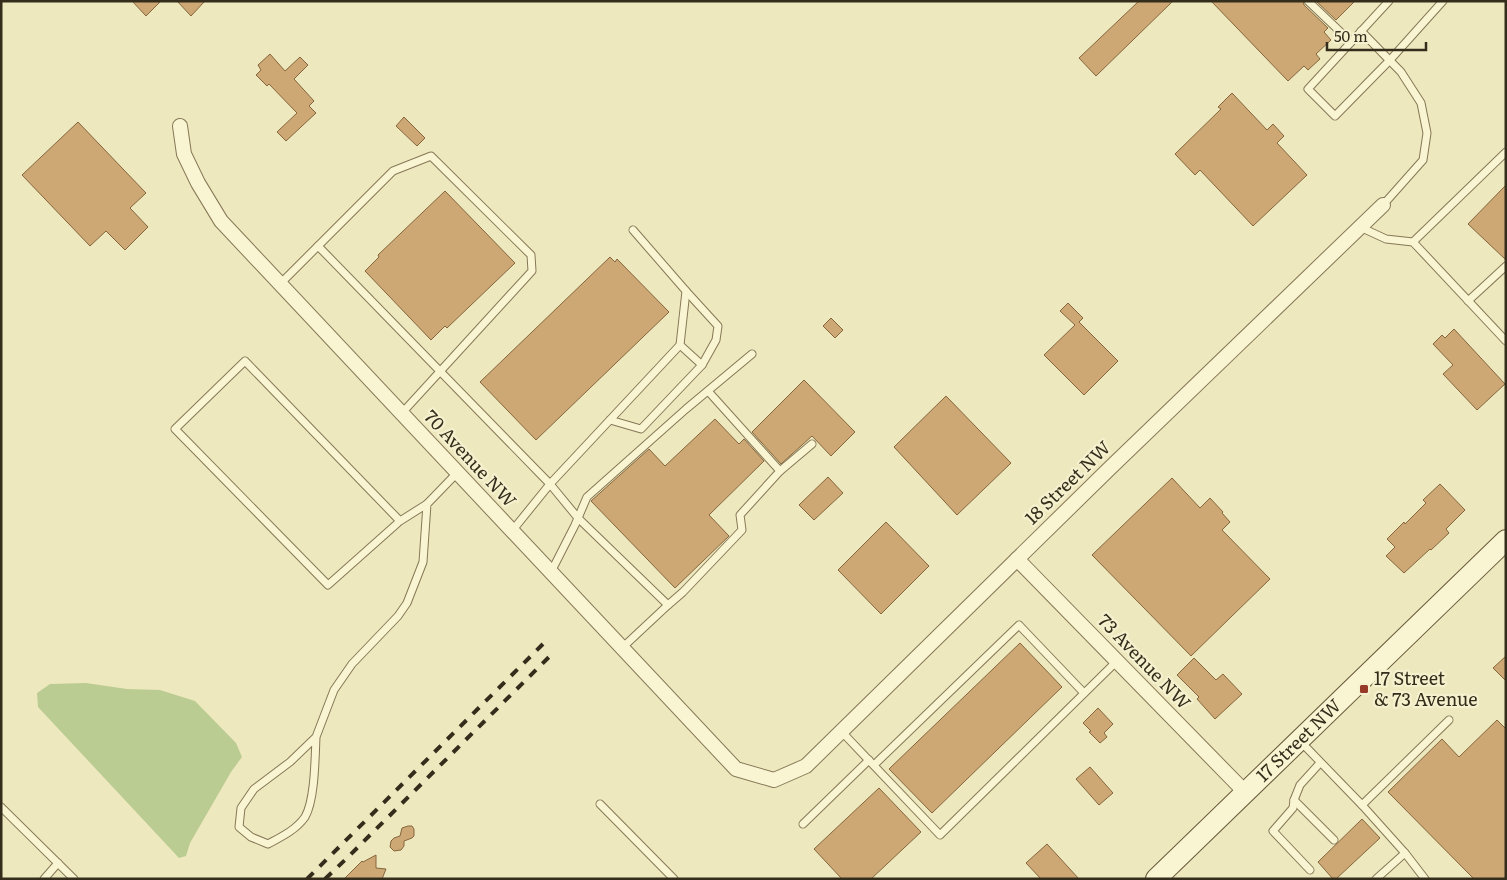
<svg xmlns="http://www.w3.org/2000/svg" width="1507" height="880" font-family="Literata,serif">
<rect width="100%" height="100%" fill="#eee8be"/>
<polygon fill="#bbcc93" points="86,683 127,689 160,690 195,701 236,743 242,757 231,772 190,843 186,856 179,858 38,707 37,693 50,684"/>
<g fill="#cda874" stroke="#85663d">
<polygon points="132,1 161,1 146,16"/>
<polygon points="177,1 205,1 191,16"/>
<polygon points="1139,1 1173,1 1096,76 1079,58"/>
<polygon points="1211,1 1303,1 1304,5 1328,28 1324,32 1331,40 1316,54 1320,59 1308,70 1304,66 1288,81"/>
<polygon points="1316,1 1355,1 1336,20"/>
<polygon points="270,54 285,71 300,57 308,65 294,79 314,101 309,106 316,113 286,141 277,132 297,113 269,84 267,86 256,75 261,70 258,65"/>
<polygon points="1232,93 1267,130 1273,124 1284,136 1277,143 1307,175 1253,226 1200,170 1195,175 1175,154 1221,109 1218,107"/>
<polygon points="404,117 425,138 417,146 396,126"/>
<polygon points="78,122 146,193 130,208 148,227 125,250 106,231 90,246 22,175"/>
<polygon points="1506,185 1506,260 1468,224"/>
<polygon points="445,191 515,263 447,328 445,326 431,340 365,271 379,257 378,255"/>
<polygon points="610,257 615,262 617,259 669,312 536,440 480,382"/>
<polygon points="1068,303 1083,318 1079,322 1118,361 1084,395 1044,355 1075,325 1060,311"/>
<polygon points="831,318 843,330 835,338 823,326"/>
<polygon points="1454,329 1505,384 1477,410 1443,374 1453,365 1433,344 1442,335 1445,338"/>
<polygon points="804,380 855,432 831,456 812,436 781,464 752,432"/>
<polygon points="946,396 1011,463 957,515 894,447"/>
<polygon points="715,419 739,444 744,439 764,461 709,515 729,536 675,588 591,501 649,449 665,466"/>
<polygon points="828,477 843,493 814,520 799,505"/>
<polygon points="1172,478 1200,508 1210,498 1223,512 1222,513 1230,522 1222,530 1270,579 1191,656 1092,555"/>
<polygon points="1440,484 1465,510 1446,529 1449,533 1431,550 1430,549 1404,573 1386,556 1395,547 1387,539 1404,522 1405,524 1426,503 1423,500"/>
<polygon points="886,522 929,566 881,614 838,570"/>
<polygon points="1020,643 1062,687 932,813 889,769"/>
<polygon points="1506,656 1506,681 1493,668"/>
<polygon points="1194,658 1216,680 1223,674 1242,694 1215,719 1197,699 1199,697 1177,675"/>
<polygon points="1098,708 1113,724 1104,733 1107,737 1100,743 1089,732 1091,731 1083,723"/>
<polygon points="1497,720 1506,729 1506,879 1474,879 1388,792 1442,739 1459,757"/>
<polygon points="1090,767 1113,793 1099,805 1076,779"/>
<polygon points="879,788 921,832 871,879 842,879 814,849"/>
<polygon points="1362,819 1380,838 1336,879 1333,879 1318,862"/>
<polygon points="408,826 412,826 414,829 414,836 412,838 404,841 404,846 401,850 394,851 390,847 391,841 394,838 400,836 402,828"/>
<polygon points="1047,844 1058,856 1079,879 1041,879 1026,863"/>
<polygon points="376,855 376,868 386,869 382,879 344,879 362,861 363,862"/>
</g>
<g fill="none" stroke-linecap="round" stroke-linejoin="round">
<defs>
<g id="service">
<polyline points="1308,1 1351,42"/>
<polyline points="1389,1 1308,89 1335,116 1390,60 1443,1"/>
<polyline points="1361,31 1401,72 1421,103 1427,133 1423,160 1383,205"/>
<polyline points="1360,227 1386,239 1413,242 1506,341"/>
<polyline points="1413,242 1506,152"/>
<polyline points="318,246 550,484 512,531"/>
<polyline points="280,284 393,171 431,156 531,255 532,271 402,413"/>
<polyline points="1468,301 1506,266"/>
<polyline points="680,345 702,365 716,340 718,326 686,291"/>
<polyline points="610,420 641,429 702,365"/>
<polyline points="780,471 812,444"/>
<polyline points="400,521 245,361 175,429 328,585 400,521 427,504"/>
<polyline points="551,572 575,525 587,497 686,409 752,354"/>
<polyline points="668,605 683,592 742,530 740,515 780,471 708,391"/>
<polyline points="622,648 668,605 578,518 550,484 680,345 686,291 633,230"/>
<polyline points="841,731 940,835 1117,661"/>
<path d="M316 737C315 758 315 800 305 817 296 830 281 837 268 844L251 837 239 827 241 808 254 789 290 762 316 737 334 690 352 664 398 616 407 603 423 562 427 504 457 473"/>
<polyline points="1301,742 1362,805 1449,720"/>
<polyline points="874,765 1019,625 1084,693"/>
<polyline points="1294,800 1334,840"/>
<polyline points="600,804 674,879"/>
<polyline points="1362,805 1405,853 1425,879"/>
<polyline points="1,807 74,879"/>
<polyline points="803,824 869,760"/>
<polyline points="1310,870 1273,831 1293,808 1294,800 1300,785 1320,763"/>
<polyline points="44,879 58,863"/>
<polyline points="1376,879 1405,853"/>
</g>
<g id="minor">
<polyline points="180,126 184,154 198,183 221,221 736,769 774,780 806,766 1110,468 1383,205"/>
<polyline points="1017,559 1245,792"/>
</g>
<g id="secondary">
<path id="s1" d="M1156 879 1506 540"/>
</g>
</defs>
<use href="#service" stroke="#867857" stroke-width="9"/>
<use href="#minor" stroke="#867857" stroke-width="16"/>
<use href="#secondary" stroke="#68593a" stroke-width="22"/>
<use href="#service" stroke="#f9f4d1" stroke-width="7"/>
<use href="#minor" stroke="#f9f4d1" stroke-width="14"/>
<use href="#secondary" stroke="#f9f4d1" stroke-width="20"/>
<g stroke="#352d1c" stroke-width="4" stroke-dasharray="9 9" stroke-linecap="butt">
<polyline points="307,879 544,643"/>
<polyline points="325,879 346,859 553,653"/>
</g>
</g>
<rect fill="#963927" stroke="#f5f1ce" stroke-width="2" x="1359" y="684" width="10" height="10" rx="2.5"/>
<g text-anchor="middle" stroke-width="4.5" stroke-linejoin="round" paint-order="stroke">
<g font-size="18" fill="#352d1c" stroke="#f5f1ce">
<text transform="translate(470 459) rotate(47)" y="6">70 Avenue NW</text>
<text transform="translate(1068 483) rotate(-44)" y="6">18 Street NW</text>
<text transform="translate(1144 662) rotate(46)" y="6">73 Avenue NW</text>
<text dy="6" stroke="none"><textPath href="#s1" startOffset="199">17 Street NW</textPath></text>
</g>
<g font-size="18" fill="#352d1c" stroke="#f5f1ce" text-anchor="start">
<text x="1374" y="685">17 Street<tspan x="1374" dy="21">&amp; 73 Avenue</tspan></text>
</g>
</g>
<rect width="1507" height="880" fill="none" stroke="#352d1c" stroke-width="5"/>
<path d="M1327 42v8h99v-8" fill="none" stroke="#352d1c" stroke-width="2.5"/>
<text x="1334" y="42" font-size="15" fill="#352d1c" stroke="#f5f1ce" stroke-width="4" paint-order="stroke">50 m</text>
</svg>
